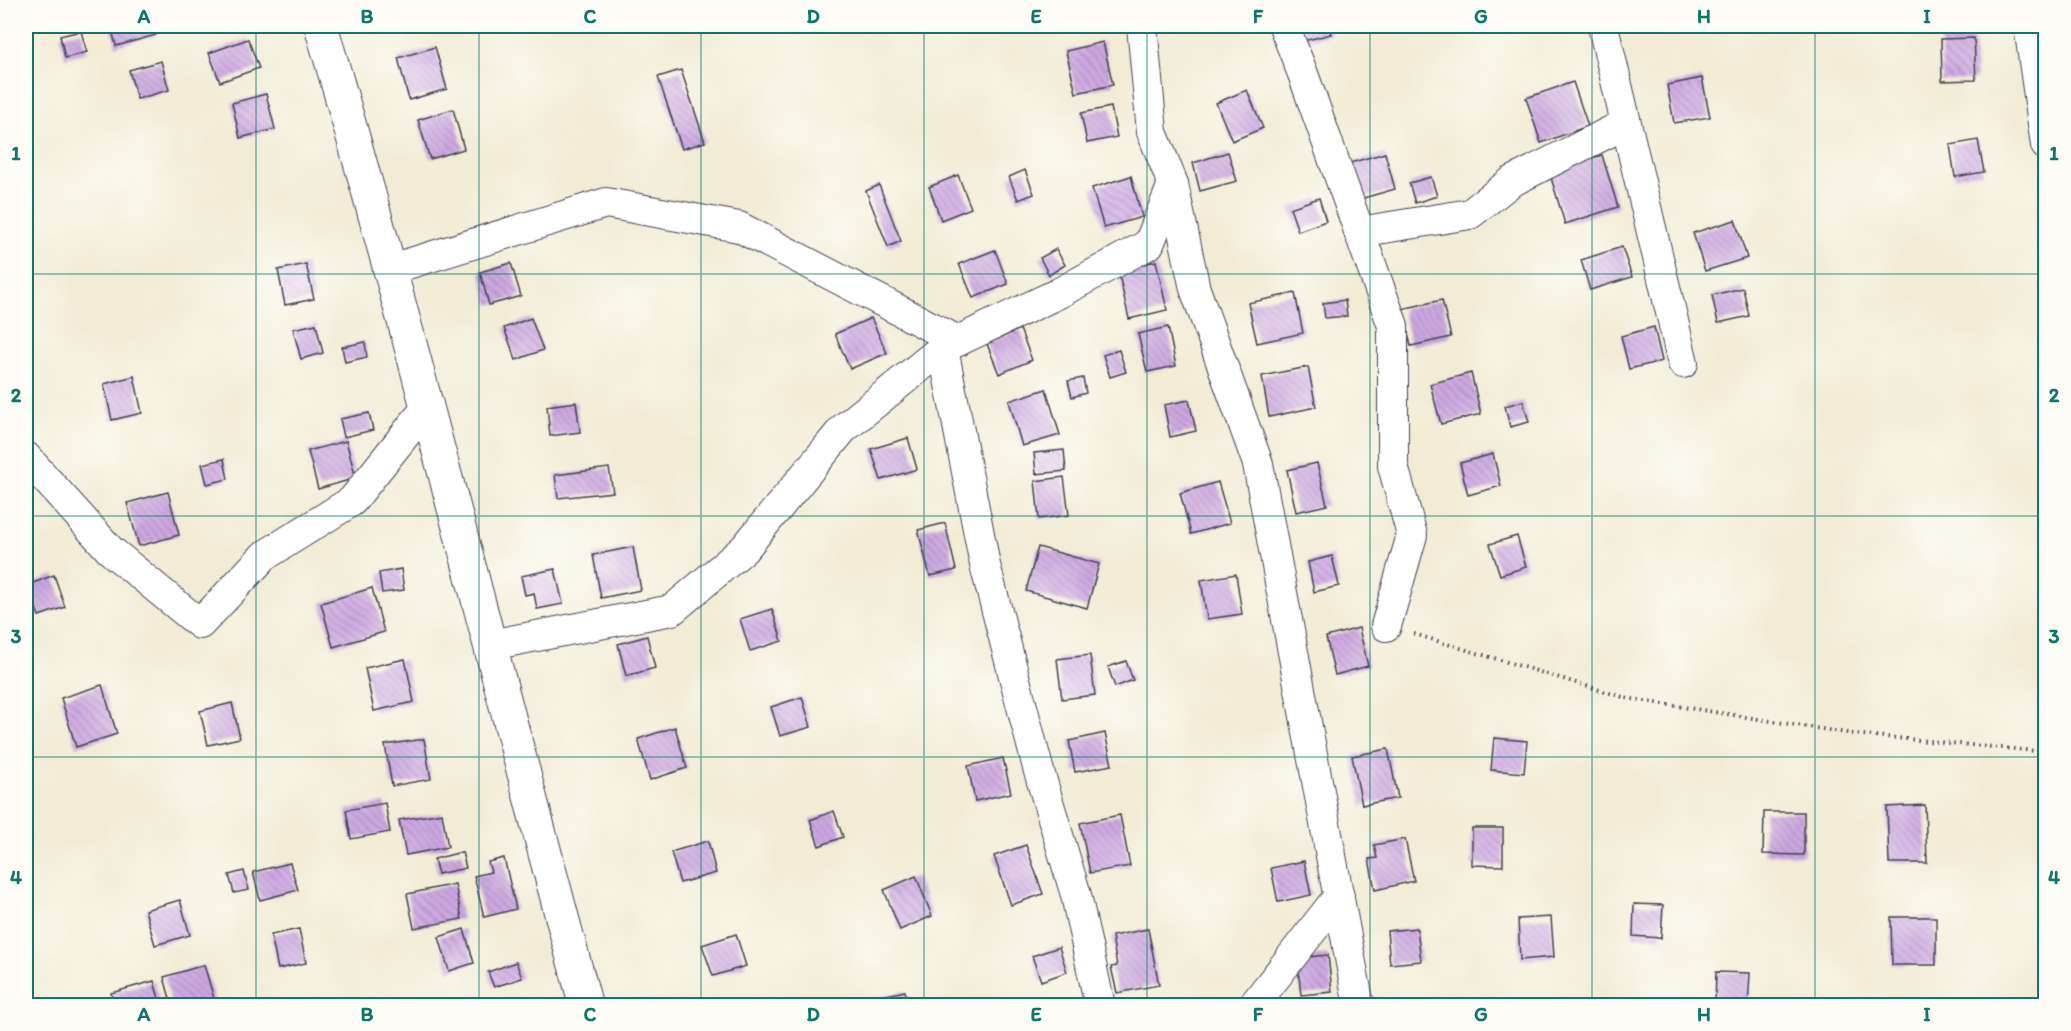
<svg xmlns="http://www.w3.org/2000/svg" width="2071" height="1031" font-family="Itim,sans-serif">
<defs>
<pattern id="building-back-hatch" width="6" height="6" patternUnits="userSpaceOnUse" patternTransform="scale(1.5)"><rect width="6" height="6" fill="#cea9e2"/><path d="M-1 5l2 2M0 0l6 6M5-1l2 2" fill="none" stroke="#a789b8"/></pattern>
</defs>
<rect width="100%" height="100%" fill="#fdfcf7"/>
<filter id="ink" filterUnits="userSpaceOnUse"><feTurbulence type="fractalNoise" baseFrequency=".0167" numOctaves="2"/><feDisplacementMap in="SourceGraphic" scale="12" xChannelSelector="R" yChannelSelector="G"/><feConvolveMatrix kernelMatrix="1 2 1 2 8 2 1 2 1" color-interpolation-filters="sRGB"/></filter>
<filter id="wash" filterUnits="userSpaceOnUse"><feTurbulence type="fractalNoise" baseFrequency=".008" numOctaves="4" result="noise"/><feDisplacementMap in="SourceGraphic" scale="24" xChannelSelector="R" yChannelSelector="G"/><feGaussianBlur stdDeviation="1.35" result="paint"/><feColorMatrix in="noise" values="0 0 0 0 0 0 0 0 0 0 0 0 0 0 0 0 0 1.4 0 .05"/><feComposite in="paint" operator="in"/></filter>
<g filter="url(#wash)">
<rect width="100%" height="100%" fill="#f2ecd6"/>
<g id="blocks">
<g fill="url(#building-back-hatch)">
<polygon points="111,26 154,26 156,35 116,46"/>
<polygon points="1299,26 1328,26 1331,34 1303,41"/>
<polygon points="81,31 87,52 65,58 60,36"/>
<polygon points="1974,38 1976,80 1942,81 1941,39"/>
<polygon points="248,39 259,68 220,82 209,53"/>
<polygon points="1103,42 1113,85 1076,93 1066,51"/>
<polygon points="435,47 447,89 409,100 398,58"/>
<polygon points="161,61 169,90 137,99 129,70"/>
<polygon points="681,70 705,142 682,149 658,77"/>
<polygon points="1702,78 1710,117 1674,123 1667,85"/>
<polygon points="1573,82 1588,126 1541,143 1526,98"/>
<polygon points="1247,90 1263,128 1232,141 1216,103"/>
<polygon points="266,94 275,129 240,138 232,103"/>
<polygon points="1111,107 1117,137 1087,143 1081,113"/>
<polygon points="453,109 464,149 430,159 418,120"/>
<polygon points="1978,140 1984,172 1955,177 1950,145"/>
<polygon points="1228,152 1237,181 1200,191 1193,163"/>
<polygon points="1385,153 1395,189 1360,199 1350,163"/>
<polygon points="1602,155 1618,207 1565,224 1549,171"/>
<polygon points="1025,170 1034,194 1018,200 1009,177"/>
<polygon points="958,175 971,208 941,220 929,187"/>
<polygon points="1131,176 1142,217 1104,228 1092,188"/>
<polygon points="1431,177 1437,196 1415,203 1409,183"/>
<polygon points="879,185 901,241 888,247 866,191"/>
<polygon points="1319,198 1326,221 1298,231 1290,208"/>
<polygon points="1735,220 1747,258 1705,271 1693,233"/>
<polygon points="1622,247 1632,277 1590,290 1581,260"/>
<polygon points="1056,249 1065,265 1049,275 1040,258"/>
<polygon points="995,250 1008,284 973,298 959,264"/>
<polygon points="1156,261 1167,310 1129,319 1118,270"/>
<polygon points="511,263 521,296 489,305 480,272"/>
<polygon points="306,264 314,299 285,305 278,270"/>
<polygon points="1743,288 1749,316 1718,323 1712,295"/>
<polygon points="1295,293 1303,333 1257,343 1248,303"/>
<polygon points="1345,300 1347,316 1325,318 1323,303"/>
<polygon points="1442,300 1451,337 1411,346 1402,309"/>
<polygon points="531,318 543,350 516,360 504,328"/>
<polygon points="871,318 887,353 850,369 835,334"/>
<polygon points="316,324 323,353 301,359 293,329"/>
<polygon points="1168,327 1176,366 1147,372 1138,334"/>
<polygon points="1654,327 1662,361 1629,369 1621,336"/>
<polygon points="1020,329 1032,360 999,374 987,344"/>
<polygon points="365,342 367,357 345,362 342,347"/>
<polygon points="1119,350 1126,372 1110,377 1103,355"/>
<polygon points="1308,367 1316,407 1269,417 1262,376"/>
<polygon points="1471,373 1481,414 1441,424 1430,384"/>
<polygon points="134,376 142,413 112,420 104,384"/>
<polygon points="1083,378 1086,393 1072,397 1068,381"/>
<polygon points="1046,389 1060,435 1022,446 1009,401"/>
<polygon points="1189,400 1196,431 1170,437 1164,405"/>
<polygon points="1523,401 1529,422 1510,427 1505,406"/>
<polygon points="576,402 580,432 550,436 547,406"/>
<polygon points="369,413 373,430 344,437 340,419"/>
<polygon points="908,438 917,469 881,480 871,449"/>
<polygon points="346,441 356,478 318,489 308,451"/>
<polygon points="1064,450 1066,471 1036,474 1034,453"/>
<polygon points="1493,454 1501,486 1468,495 1460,463"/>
<polygon points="224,459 228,479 207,484 202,464"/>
<polygon points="1317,463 1327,505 1296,512 1287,470"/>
<polygon points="609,468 613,492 558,498 555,475"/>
<polygon points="1064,477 1069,515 1039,519 1035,481"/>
<polygon points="1218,482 1230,523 1191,534 1180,493"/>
<polygon points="168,492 179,535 139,546 127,503"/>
<polygon points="945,523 956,570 930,576 918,530"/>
<polygon points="1517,536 1526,567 1500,575 1490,544"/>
<polygon points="633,547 641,590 601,598 593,555"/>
<polygon points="1038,547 1099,564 1087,608 1026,591"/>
<polygon points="1332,556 1339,586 1314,592 1308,562"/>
<polygon points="401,569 404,590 382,593 379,573"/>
<polygon points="555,569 563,604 537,609 534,593 525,595 521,576"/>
<polygon points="1236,574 1242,614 1207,619 1201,580"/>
<polygon points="54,575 65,607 39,616 28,585"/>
<polygon points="372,588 384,632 333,647 321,603"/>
<polygon points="772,609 782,641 750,651 740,619"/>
<polygon points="1359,628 1368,666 1335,675 1326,637"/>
<polygon points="647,636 655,668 626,676 618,644"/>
<polygon points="1090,655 1095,695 1062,699 1057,659"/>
<polygon points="405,659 414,702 374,711 365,668"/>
<polygon points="1126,661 1133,680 1115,687 1108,667"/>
<polygon points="102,685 117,734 76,747 61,698"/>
<polygon points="802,697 811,727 780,736 771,707"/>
<polygon points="232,703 240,738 208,745 200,711"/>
<polygon points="675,727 687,768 650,780 638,739"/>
<polygon points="1105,733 1112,765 1075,772 1069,741"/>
<polygon points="1494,738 1527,741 1524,773 1491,770"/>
<polygon points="424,739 431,779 392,786 385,745"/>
<polygon points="1388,749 1398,798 1362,805 1352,756"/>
<polygon points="1003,758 1011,793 975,801 968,766"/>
<polygon points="385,803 390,832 351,839 346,810"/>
<polygon points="1925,805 1927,863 1889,863 1887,807"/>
<polygon points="834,811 843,837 819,846 810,820"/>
<polygon points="1764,812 1804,812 1804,855 1763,854"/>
<polygon points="442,813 448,847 406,855 399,820"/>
<polygon points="1120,815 1130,866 1090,873 1080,823"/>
<polygon points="1472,828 1503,828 1503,866 1472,865"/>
<polygon points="1405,839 1414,881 1375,890 1369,859 1377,858 1374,845"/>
<polygon points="708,841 716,873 680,883 671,852"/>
<polygon points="1026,845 1043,894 1011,905 994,856"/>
<polygon points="462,852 466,868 438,874 434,859"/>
<polygon points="504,858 516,909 484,917 474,876 491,872 488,862"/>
<polygon points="1304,861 1311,895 1278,902 1271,868"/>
<polygon points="290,863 298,890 260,900 253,872"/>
<polygon points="244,871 249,890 234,893 229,875"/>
<polygon points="916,876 932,916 900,930 884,890"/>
<polygon points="455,884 462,919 414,928 407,894"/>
<polygon points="180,900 190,935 155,945 145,910"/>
<polygon points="1634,904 1663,905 1661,938 1633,936"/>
<polygon points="1551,917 1554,957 1520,960 1518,919"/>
<polygon points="1891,917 1936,917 1936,965 1892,965"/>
<polygon points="1417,928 1421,961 1390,964 1387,931"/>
<polygon points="299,929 306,963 278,969 271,935"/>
<polygon points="464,929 474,963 449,971 439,937"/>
<polygon points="1148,929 1159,985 1117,993 1111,967 1117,966 1112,936"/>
<polygon points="736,934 746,966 713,976 702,945"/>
<polygon points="1059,947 1067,972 1041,981 1032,956"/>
<polygon points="1328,955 1332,992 1301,995 1297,958"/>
<polygon points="516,962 522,978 494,987 488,972"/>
<polygon points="204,965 216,1005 172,1006 164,977"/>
<polygon points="1716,972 1750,973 1748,1006 1715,1006"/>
<polygon points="154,981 161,1006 114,1006 111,993"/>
<polygon points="905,991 908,1006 860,1006 859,1001"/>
<polygon points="810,1001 811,1006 793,1006 793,1004"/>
</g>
</g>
</g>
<g filter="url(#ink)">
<use href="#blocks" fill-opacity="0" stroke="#414052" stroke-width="1.5"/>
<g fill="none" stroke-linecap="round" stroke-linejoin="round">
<defs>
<g id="minor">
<polyline points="1284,26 1303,74 1393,326 1393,466 1412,535 1386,626"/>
<polyline points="1603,26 1683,363"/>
<polyline points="2029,26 2046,145"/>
<polyline points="1173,184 1195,289 1258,464 1359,1006"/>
<polyline points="1359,232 1470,214 1511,182 1625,124"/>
<polyline points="391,269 606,203 739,227 958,341"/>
<polyline points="943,348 985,565 1038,768 1076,895 1100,1006"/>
<polyline points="26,457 110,550 200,624 264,556 352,501 428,406"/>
<polyline points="490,645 672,610 744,549 843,429 943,348 1059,293 1149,244 1173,184 1152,132 1142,26"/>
<polyline points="1253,1006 1339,896"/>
</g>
<path id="tertiary" d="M321 26C416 350 497 679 586 1006"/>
</defs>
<use href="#minor" stroke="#414052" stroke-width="32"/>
<use href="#tertiary" stroke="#414052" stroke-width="35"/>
<polyline stroke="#414052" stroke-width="4" stroke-dasharray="1.5 4.5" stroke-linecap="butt" points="1414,634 1626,698 1853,734 2046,752"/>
<use href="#minor" stroke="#fff" stroke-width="30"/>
<use href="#tertiary" stroke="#fff" stroke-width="33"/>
</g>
</g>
<path fill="none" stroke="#0f766e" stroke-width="1.5" stroke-opacity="0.55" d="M256 26V1006M479 26V1006M701 26V1006M924 26V1006M1147 26V1006M1370 26V1006M1592 26V1006M1815 26V1006M26 274H2046M26 516H2046M26 757H2046"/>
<rect width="2071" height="1031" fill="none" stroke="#fdfcf7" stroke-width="66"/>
<rect x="33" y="33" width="2005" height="965" fill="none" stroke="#0f766e" stroke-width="2"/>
<g font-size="20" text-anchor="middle" font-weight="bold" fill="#0f766e">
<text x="144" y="23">A</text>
<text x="367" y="23">B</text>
<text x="590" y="23">C</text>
<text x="813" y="23">D</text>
<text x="1036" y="23">E</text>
<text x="1258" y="23">F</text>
<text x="1481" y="23">G</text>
<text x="1704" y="23">H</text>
<text x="1927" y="23">I</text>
<text x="16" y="160">1</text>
<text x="2054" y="160">1</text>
<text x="16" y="402">2</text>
<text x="2054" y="402">2</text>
<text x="16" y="643">3</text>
<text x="2054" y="643">3</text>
<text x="16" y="884">4</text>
<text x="2054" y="884">4</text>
<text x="144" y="1021">A</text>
<text x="367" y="1021">B</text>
<text x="590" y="1021">C</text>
<text x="813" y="1021">D</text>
<text x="1036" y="1021">E</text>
<text x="1258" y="1021">F</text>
<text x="1481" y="1021">G</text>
<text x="1704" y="1021">H</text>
<text x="1927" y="1021">I</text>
</g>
</svg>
